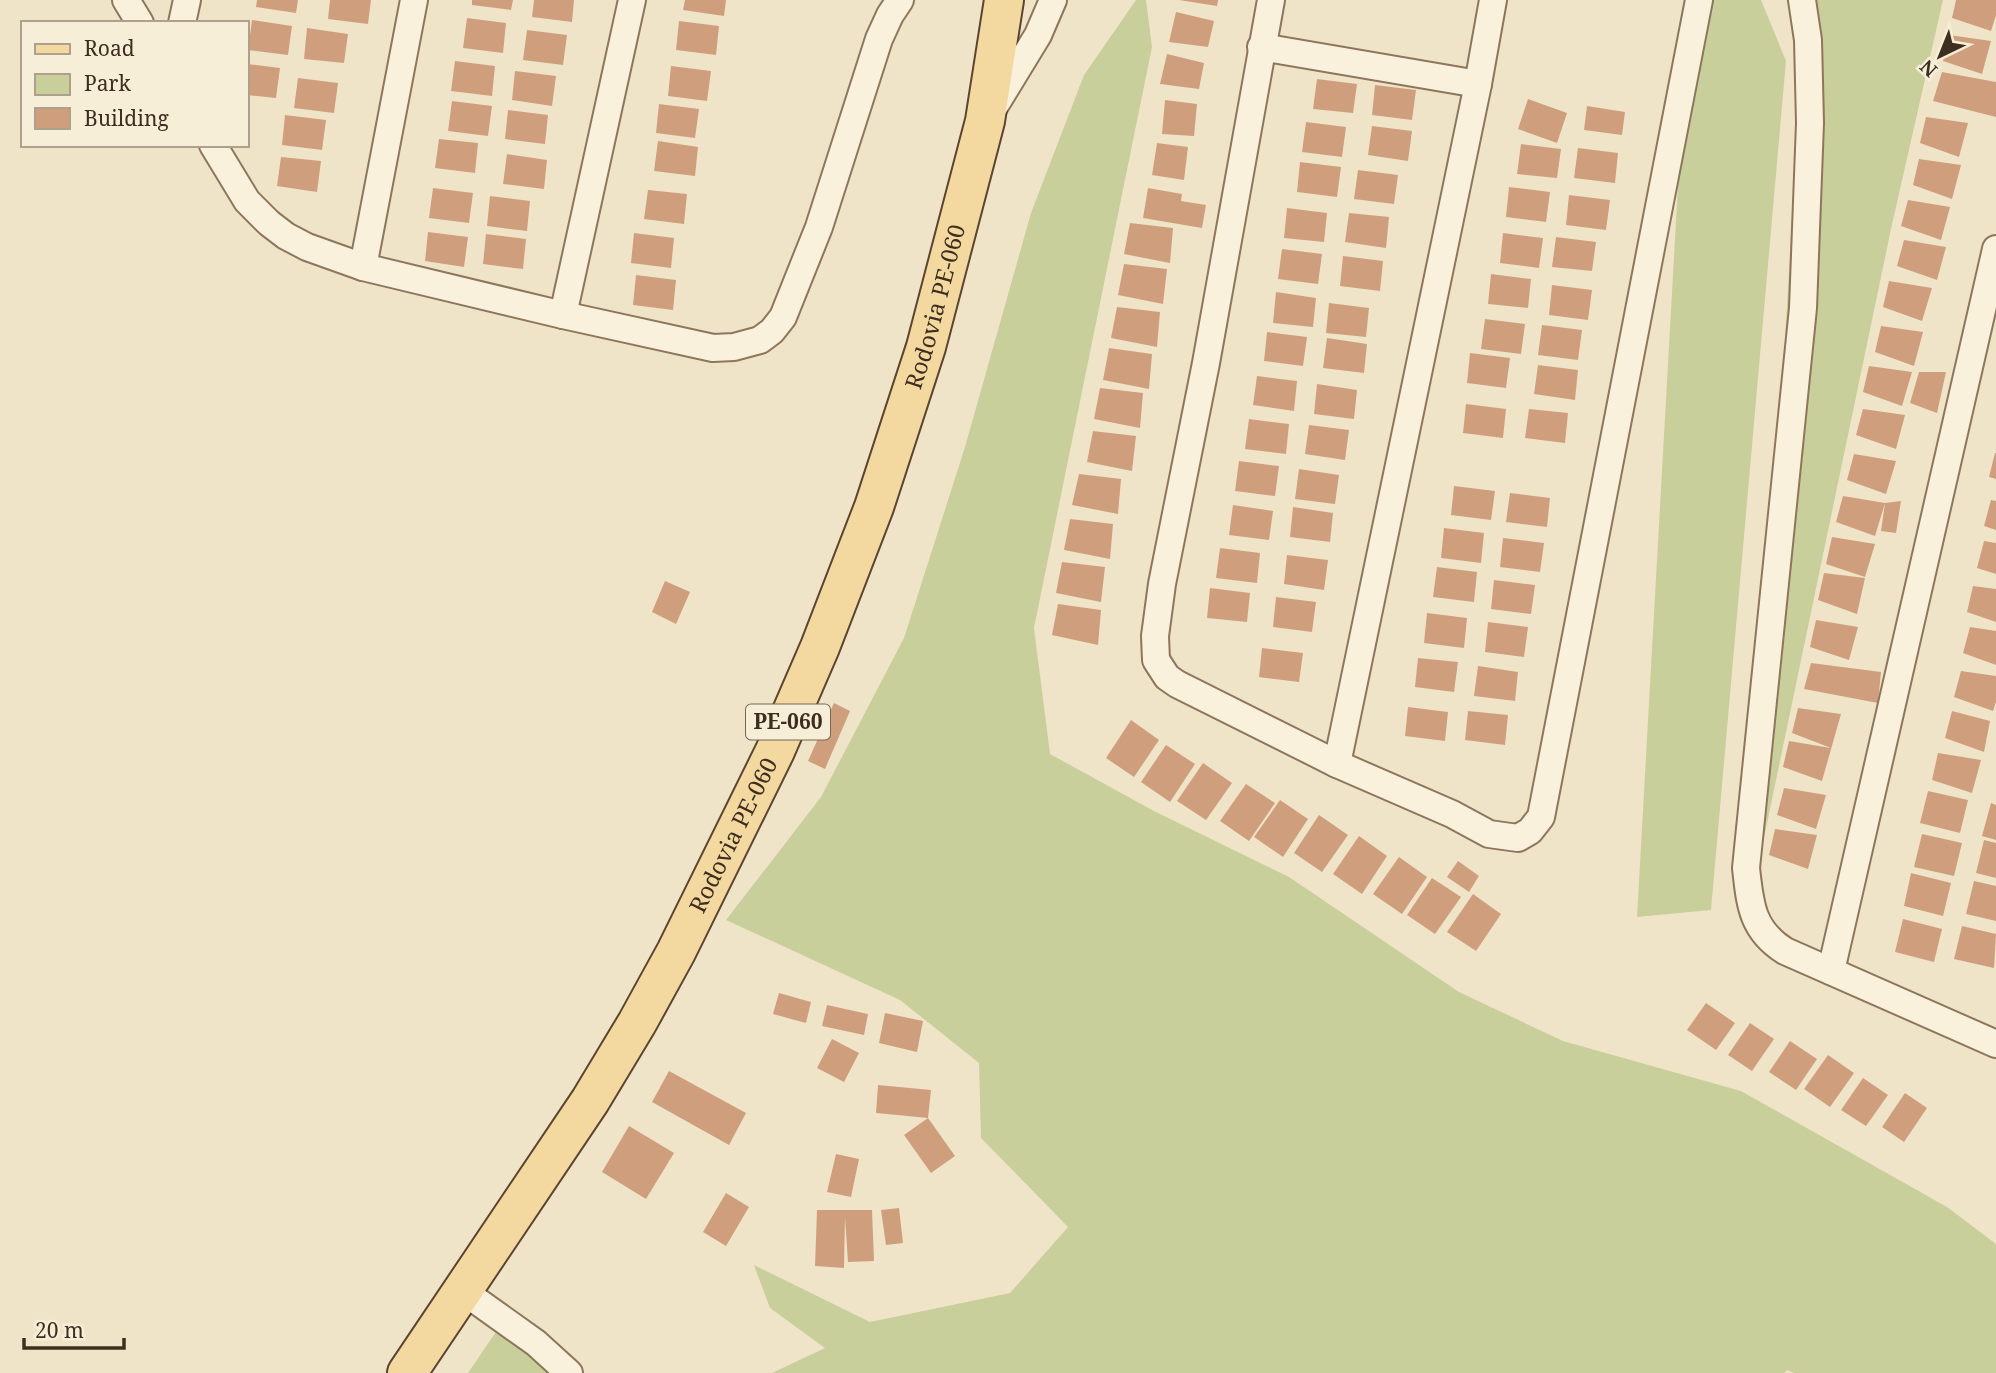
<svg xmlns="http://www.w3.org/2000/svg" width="1996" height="1373" font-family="'Noto Serif',serif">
<rect width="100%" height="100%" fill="#f0e4c8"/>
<g fill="#c9cf9b">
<polygon points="1136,0 1146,0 1152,47 1034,628 1050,754 1154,811 1289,877 1459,992 1563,1041 1741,1091 1947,1207 1996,1244 1996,1373 1794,1373 1787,1370 1785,1373 772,1373 825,1348 770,1308 754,1265 870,1322 1010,1293 1068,1227 981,1138 979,1063 900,1000 726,920 821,797 904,638 965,447 1031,213 1084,75"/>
<polygon points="1704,0 1761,0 1786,61 1711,910 1637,917 1683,96"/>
<polygon points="1804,0 1943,0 1891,229 1755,881"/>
<polygon points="500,1326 553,1373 468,1373"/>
</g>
<g fill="#cf9f7d">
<polygon points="257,0 298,0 296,13 256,7"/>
<polygon points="330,0 371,0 368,24 328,19"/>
<polygon points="472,0 513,0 511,10 472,5"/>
<polygon points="534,0 574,0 572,22 532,17"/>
<polygon points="685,0 726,0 724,16 683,10"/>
<polygon points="1179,0 1218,0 1217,6"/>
<polygon points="1956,0 1996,0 1996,15 1991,31 1952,18"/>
<polygon points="1176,12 1214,21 1208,47 1169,42"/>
<polygon points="467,18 506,23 503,53 463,48"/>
<polygon points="252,20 292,26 288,55 248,50"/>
<polygon points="679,21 719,26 716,55 676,50"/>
<polygon points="307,28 348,34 344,63 304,59"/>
<polygon points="527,30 567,35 563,65 523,60"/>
<polygon points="1949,35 1991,41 1982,74 1943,61"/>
<polygon points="1167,54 1204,63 1199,89 1160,84"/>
<polygon points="455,61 495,66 492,96 451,91"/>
<polygon points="247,64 280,68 276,98 247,95"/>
<polygon points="671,66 711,71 707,101 668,96"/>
<polygon points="515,71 556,76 552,106 512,100"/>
<polygon points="1942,72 1996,82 1996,117 1933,101"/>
<polygon points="298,78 338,83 334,113 294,108"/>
<polygon points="1317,79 1357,84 1353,113 1313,109"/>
<polygon points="1375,85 1416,90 1412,120 1372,115"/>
<polygon points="1528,99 1567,113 1557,143 1518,129"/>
<polygon points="1165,100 1197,104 1194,136 1162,134"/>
<polygon points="452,101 492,106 488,136 448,131"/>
<polygon points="659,104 699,109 695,138 656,133"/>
<polygon points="1587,106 1625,112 1622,135 1584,130"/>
<polygon points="508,110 548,115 545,144 505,139"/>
<polygon points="285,115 326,120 322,150 282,145"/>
<polygon points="1926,117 1968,123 1959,157 1920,143"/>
<polygon points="1306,122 1346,127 1342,157 1302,152"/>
<polygon points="1372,126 1412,131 1408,161 1368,155"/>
<polygon points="439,139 478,143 475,173 435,168"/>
<polygon points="658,141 698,147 695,176 654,171"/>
<polygon points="1157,143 1188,147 1184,180 1152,175"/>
<polygon points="1521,144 1561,149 1557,178 1517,174"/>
<polygon points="1578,148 1618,153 1615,183 1574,178"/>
<polygon points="507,154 547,160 544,189 503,184"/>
<polygon points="281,157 321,161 317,192 277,186"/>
<polygon points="1919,159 1961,165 1952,199 1913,185"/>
<polygon points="1300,162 1341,167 1337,197 1297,192"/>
<polygon points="1358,170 1398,175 1394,204 1354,199"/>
<polygon points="1509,187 1550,192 1546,222 1506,217"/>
<polygon points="433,188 473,193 469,223 429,218"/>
<polygon points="1148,188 1182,194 1181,201 1206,205 1202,228 1143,218"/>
<polygon points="648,190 687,194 684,224 644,219"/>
<polygon points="1569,195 1610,200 1606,230 1566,225"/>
<polygon points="490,196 530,201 527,231 487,226"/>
<polygon points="1908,200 1950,207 1941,240 1901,226"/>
<polygon points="1287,208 1327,213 1324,242 1284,238"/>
<polygon points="1349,213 1389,217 1386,248 1345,242"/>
<polygon points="1130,223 1173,228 1170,263 1124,254"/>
<polygon points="428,232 468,237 464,267 425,261"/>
<polygon points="634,233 674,238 671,268 631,263"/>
<polygon points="1503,233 1543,238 1539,268 1500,263"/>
<polygon points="486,234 526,239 523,269 483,264"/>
<polygon points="1556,237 1596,242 1592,271 1552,267"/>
<polygon points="1904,240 1946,247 1937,280 1897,266"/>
<polygon points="1282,249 1322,254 1318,284 1278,279"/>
<polygon points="1343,256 1383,261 1380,291 1340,286"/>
<polygon points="1124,264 1167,269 1163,304 1118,295"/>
<polygon points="1491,274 1531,279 1528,308 1488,304"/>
<polygon points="636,275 676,280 673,310 633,305"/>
<polygon points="1889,281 1932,288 1922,321 1883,307"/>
<polygon points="1552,285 1592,290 1588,320 1549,315"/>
<polygon points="1276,292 1316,298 1313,327 1273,323"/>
<polygon points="1329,303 1369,308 1366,337 1326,333"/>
<polygon points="1117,307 1160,312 1157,347 1111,338"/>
<polygon points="1485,319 1525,324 1521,354 1481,349"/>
<polygon points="1542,325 1582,330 1578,360 1538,355"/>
<polygon points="1881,326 1923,332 1914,366 1875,352"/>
<polygon points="1267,332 1307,337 1303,366 1264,361"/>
<polygon points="1327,338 1367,344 1364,373 1323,368"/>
<polygon points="1109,348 1152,354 1149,389 1103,380"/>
<polygon points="1470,353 1510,358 1506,388 1467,383"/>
<polygon points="1538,365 1578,370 1575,400 1534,394"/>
<polygon points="1869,366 1912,372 1902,406 1863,392"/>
<polygon points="1919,372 1946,372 1937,413 1910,403"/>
<polygon points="1257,376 1297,381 1294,411 1253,405"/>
<polygon points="1317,384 1357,390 1354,419 1314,414"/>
<polygon points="1100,388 1143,393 1140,428 1094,419"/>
<polygon points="1466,404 1506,409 1503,438 1463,433"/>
<polygon points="1529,409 1568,413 1565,443 1525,438"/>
<polygon points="1863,409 1905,415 1896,449 1856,435"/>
<polygon points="1249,419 1289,424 1286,454 1245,449"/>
<polygon points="1309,425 1349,430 1345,460 1305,454"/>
<polygon points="1093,431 1136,436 1132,471 1087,462"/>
<polygon points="1995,453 1996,453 1996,479 1989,477"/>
<polygon points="1854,454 1896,461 1886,494 1847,480"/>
<polygon points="1239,461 1279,466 1275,496 1235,491"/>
<polygon points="1299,469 1339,475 1335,504 1295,499"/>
<polygon points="1079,474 1121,479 1118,514 1072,505"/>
<polygon points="1454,486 1495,491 1491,520 1451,515"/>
<polygon points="1510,493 1550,498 1547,527 1506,522"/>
<polygon points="1843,496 1885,503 1901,501 1896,533 1881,531 1885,503 1875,536 1836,522"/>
<polygon points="1991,500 1996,501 1996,530 1984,526"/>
<polygon points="1233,505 1273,511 1269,540 1229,535"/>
<polygon points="1293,507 1333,513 1330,542 1290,537"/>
<polygon points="1070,519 1113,524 1110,559 1064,550"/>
<polygon points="1444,528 1484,533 1481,563 1441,558"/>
<polygon points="1832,537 1875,544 1865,577 1826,564"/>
<polygon points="1503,538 1544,543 1540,572 1500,567"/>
<polygon points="1984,541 1996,543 1996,574 1977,568"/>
<polygon points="1220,548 1260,553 1257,583 1216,578"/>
<polygon points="1287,555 1328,560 1324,590 1284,584"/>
<polygon points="1062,562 1105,567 1101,602 1056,593"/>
<polygon points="1437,567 1477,572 1474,602 1433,597"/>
<polygon points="1824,573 1865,578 1857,614 1818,600"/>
<polygon points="1494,580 1535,585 1531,614 1491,609"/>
<polygon points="665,581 690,592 676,624 652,612"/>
<polygon points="1973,586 1996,589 1996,622 1967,612"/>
<polygon points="1210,588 1250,593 1247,622 1207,618"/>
<polygon points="1276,597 1316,602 1312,632 1273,627"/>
<polygon points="1058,604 1101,610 1098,645 1052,635"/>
<polygon points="1427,613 1467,618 1464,648 1424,643"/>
<polygon points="1816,620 1858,627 1849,660 1810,647"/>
<polygon points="1488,622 1528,627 1524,657 1485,652"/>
<polygon points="1970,627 1996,631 1996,665 1963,653"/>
<polygon points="1262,648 1303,653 1299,682 1259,677"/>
<polygon points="1418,658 1458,662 1454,692 1415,687"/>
<polygon points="1811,663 1881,672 1878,703 1804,689"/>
<polygon points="1478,666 1518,672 1515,701 1474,696"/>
<polygon points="1961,671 1996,676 1996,702 1993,711 1954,697"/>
<polygon points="834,703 850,711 825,769 808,761"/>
<polygon points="1408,707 1448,712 1445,741 1405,736"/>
<polygon points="1798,708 1841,714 1822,781 1783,767 1789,741 1831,748 1792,733"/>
<polygon points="1468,711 1508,715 1505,745 1465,740"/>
<polygon points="1952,711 1990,721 1984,752 1945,738"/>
<polygon points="1131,720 1159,740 1134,777 1106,758"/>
<polygon points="1166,745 1195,764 1170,802 1141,782"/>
<polygon points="1938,753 1981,760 1972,793 1932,780"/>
<polygon points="1203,763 1232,783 1206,820 1177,801"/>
<polygon points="1246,784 1275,803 1249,841 1220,821"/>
<polygon points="1784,788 1826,795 1816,829 1777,815"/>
<polygon points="1928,791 1968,800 1960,833 1920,823"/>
<polygon points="1280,800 1308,819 1283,857 1254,837"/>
<polygon points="1991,803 1996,805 1996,840 1982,836"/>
<polygon points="1319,815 1348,835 1322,872 1294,853"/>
<polygon points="1775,829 1817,835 1808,869 1769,855"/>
<polygon points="1922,834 1962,843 1954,876 1914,867"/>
<polygon points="1359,836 1387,856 1362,894 1333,874"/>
<polygon points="1984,840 1996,843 1996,878 1976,873"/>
<polygon points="1399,857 1427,877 1402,914 1373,894"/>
<polygon points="1458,861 1479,876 1469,892 1447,877"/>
<polygon points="1911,873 1951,883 1943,916 1904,906"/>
<polygon points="1432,878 1461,897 1435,934 1407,915"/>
<polygon points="1974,881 1996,886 1996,921 1966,914"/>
<polygon points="1473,894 1501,914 1476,951 1447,932"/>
<polygon points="1903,919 1942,929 1934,962 1895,952"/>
<polygon points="1962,926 1996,934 1994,968 1954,959"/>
<polygon points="779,993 811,1002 806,1023 773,1014"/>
<polygon points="1706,1003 1735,1023 1716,1050 1687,1030"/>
<polygon points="827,1005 868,1014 864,1035 822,1026"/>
<polygon points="885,1013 923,1021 917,1052 879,1043"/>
<polygon points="1750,1023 1774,1039 1752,1071 1728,1055"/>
<polygon points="832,1039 859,1053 844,1082 817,1068"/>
<polygon points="1790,1041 1817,1059 1796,1090 1769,1072"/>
<polygon points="1828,1055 1854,1073 1830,1107 1804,1089"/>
<polygon points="669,1071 746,1113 729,1145 652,1102"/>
<polygon points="1863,1078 1888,1095 1866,1126 1841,1110"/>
<polygon points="878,1085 931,1090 928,1118 876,1113"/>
<polygon points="1905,1093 1927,1108 1904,1142 1882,1127"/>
<polygon points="928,1118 955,1156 931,1173 904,1135"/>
<polygon points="629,1126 674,1153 646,1199 602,1172"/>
<polygon points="836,1154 859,1159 851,1197 827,1192"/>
<polygon points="726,1193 749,1207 726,1246 703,1232"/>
<polygon points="899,1208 903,1243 886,1245 881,1210"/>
<polygon points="817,1210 872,1210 874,1261 848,1262 845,1217 844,1268 815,1266"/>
</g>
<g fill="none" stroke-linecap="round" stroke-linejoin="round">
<defs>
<g id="minor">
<polyline points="126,0 140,23"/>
<polyline points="1271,0 1206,363 1162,584 1155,636 1156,660 1167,677 1177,684 1337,764 1452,814 1489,834 1518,838 1530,831 1541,817 1699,0"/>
<path d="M1802 0 1808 40 1810 123 1803 308 1746 868C1750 905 1752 930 1785 951L1996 1044"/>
<polyline points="182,23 187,0"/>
<polyline points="1261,47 1478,84"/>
<polyline points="994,107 1038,35 1053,0"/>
<polyline points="213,145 247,201 269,223 286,236 307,247 363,267 563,315 713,348 734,347 760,340 772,331 783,317 819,227 879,39 890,15 900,0"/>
<polyline points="363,267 414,0"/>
<polyline points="563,315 632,0"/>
<polyline points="1337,764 1478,84 1493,0"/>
<polyline points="1831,971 1996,249"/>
<polyline points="463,1291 536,1343 569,1373"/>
</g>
<g id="primary">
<path id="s1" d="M407 1373 590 1101 637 1023 676 952 775 751 820 647 874 507 926 347 985 121 1004 0"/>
</g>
</defs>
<use href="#minor" stroke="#8d765c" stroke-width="30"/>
<use href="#primary" stroke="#5b4430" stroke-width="42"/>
<use href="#minor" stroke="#faf1dc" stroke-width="26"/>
<use href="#primary" stroke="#f3d9a0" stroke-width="38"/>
</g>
<g text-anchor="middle" stroke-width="5" stroke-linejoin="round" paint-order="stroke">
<rect fill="#f7eed8" stroke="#756857" stroke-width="2" x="746" y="704.5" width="84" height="35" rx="5"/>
<g font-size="21" font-weight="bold" fill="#3d2e20">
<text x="788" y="729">PE-060</text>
</g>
<g font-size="23" fill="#3d2e20" stroke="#f7eed8">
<text dy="8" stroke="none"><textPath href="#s1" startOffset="1197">Rodovia PE-060</textPath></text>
<text dy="8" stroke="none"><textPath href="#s1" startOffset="630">Rodovia PE-060</textPath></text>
</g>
</g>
<rect x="21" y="21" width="228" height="126" fill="#f7eed8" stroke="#ada18e" stroke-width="2"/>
<rect x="35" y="44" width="35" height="10" fill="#f3d9a0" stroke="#ada18e" stroke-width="2"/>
<text x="84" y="56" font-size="21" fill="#3d2e20">Road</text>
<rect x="35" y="74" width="35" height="21" fill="#c9cf9b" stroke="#ada18e" stroke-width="2"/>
<text x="84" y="91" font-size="21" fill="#3d2e20">Park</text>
<rect x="35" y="108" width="35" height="21" fill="#cf9f7d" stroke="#ada18e" stroke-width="2"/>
<text x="84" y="126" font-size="21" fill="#3d2e20">Building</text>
<g transform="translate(1940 56) rotate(223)" stroke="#f7eed8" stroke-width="5" paint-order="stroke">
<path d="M0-5L12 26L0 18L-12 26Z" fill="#3d2e20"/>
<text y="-10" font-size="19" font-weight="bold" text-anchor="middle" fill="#3d2e20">N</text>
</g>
<path d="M24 1338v10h100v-10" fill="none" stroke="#3d2e20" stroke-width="3.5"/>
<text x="35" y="1338" font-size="21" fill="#3d2e20" stroke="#f7eed8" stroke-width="5" paint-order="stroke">20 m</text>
</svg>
